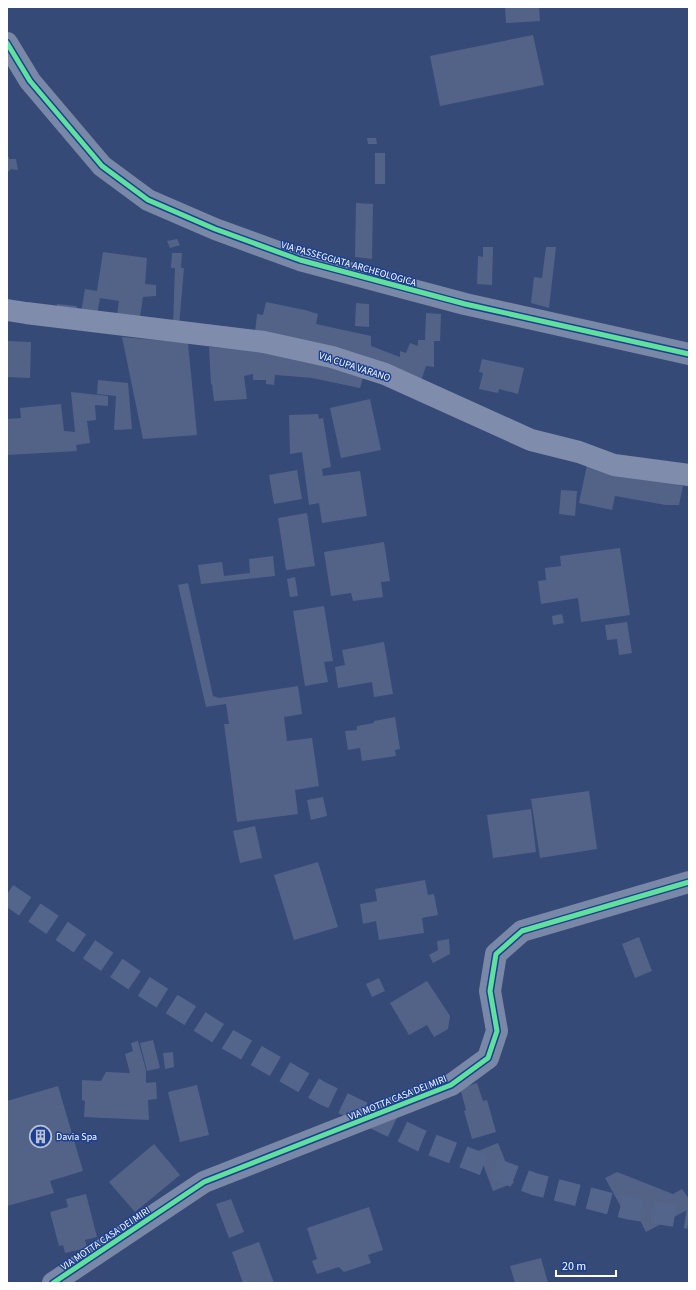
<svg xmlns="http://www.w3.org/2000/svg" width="696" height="1290" font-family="'Source Sans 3',sans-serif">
<rect width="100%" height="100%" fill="#364a78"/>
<g fill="#536387">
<polygon points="505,7 539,7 540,21 506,23"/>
<polygon points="533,35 544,85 440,106 430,56"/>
<polygon points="367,138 376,138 377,144 368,144"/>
<rect x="375" y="153" width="10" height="31"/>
<polygon points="7,157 9,157 9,159 16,159 18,170 10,169 10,171 7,171"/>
<polygon points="356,203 373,204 372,259 355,257"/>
<polygon points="177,239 180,245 170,248 167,241"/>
<polygon points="483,247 493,247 492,285 477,284 478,256 483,257"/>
<polygon points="546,247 556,247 549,308 531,303 534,277 542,278"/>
<polygon points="103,252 147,258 145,284 156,285 156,296 143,297 139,324 116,321 119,301 100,298 97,315 81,313 85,289 97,291"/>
<polygon points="172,253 182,253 181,268 184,268 179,326 173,325 175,268 171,268"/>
<polygon points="266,302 305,310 318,314 316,324 371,336 371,346 400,357 400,351 406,353 410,343 418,346 418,340 425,340 426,313 441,314 440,341 434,341 434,367 426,366 420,384 255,333 257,314 263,315"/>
<polygon points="356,303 369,304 369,327 355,326"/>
<polygon points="57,304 77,306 76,315 56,312"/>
<polygon points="122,337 188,343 197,435 143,439"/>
<polygon points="7,341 31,342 30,378 7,377"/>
<polygon points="209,347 257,350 364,374 360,388 312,378 289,376 275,375 274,385 266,384 266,380 253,380 253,374 244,376 247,399 214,401 212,384 211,385"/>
<polygon points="482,359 524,368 518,394 499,389 498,393 479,389 483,373 479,372"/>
<polygon points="98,380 128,383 132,429 114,430 116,396 97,394"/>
<polygon points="71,392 108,396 108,406 95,405 96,420 87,421 90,443 76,445 77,451 7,455 7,419 21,418 20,408 61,404 64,431 75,432"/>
<polygon points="370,399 381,450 341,458 330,408"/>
<polygon points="318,414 319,419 323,418 331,467 322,469 323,476 360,471 367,516 322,523 319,503 309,505 302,452 290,454 289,415"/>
<polygon points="587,465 683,486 679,505 666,505 615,496 612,510 579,503"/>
<polygon points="297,470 302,499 274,504 269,475"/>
<polygon points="561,490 577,491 575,516 559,514"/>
<polygon points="307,513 315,566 286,570 278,518"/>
<polygon points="384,542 390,581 381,582 383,597 353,601 351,593 331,596 324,552"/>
<polygon points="620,548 630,615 581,622 578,598 541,604 538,581 546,580 545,568 561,566 560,556"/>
<polygon points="273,556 275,576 201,584 198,565 222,562 224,576 250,573 249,559"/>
<polygon points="295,577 298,596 290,597 287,579"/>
<polygon points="188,583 213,696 219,698 298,686 302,714 284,717 287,741 312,738 319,786 295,790 298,814 237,822 224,724 229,724 226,704 206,707 178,585"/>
<polygon points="324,606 333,661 324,662 328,682 305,686 293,611"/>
<polygon points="562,614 564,623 553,625 552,616"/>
<polygon points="627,622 632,653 619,655 617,639 607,640 605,625"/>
<polygon points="384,642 393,694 374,697 372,682 338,688 335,667 345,665 342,650"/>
<polygon points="395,717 400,749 395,750 396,756 362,761 360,748 348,750 345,731 357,730 357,726 374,723 374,721"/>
<polygon points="589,791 597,849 540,858 531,799"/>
<polygon points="323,797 327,816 311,820 307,800"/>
<polygon points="531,809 536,852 493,858 487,815"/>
<polygon points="255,826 262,858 240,863 233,831"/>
<polygon points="318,862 338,927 294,940 274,875"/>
<polygon points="425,880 428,895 434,894 438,915 422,918 424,933 379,940 376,921 363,924 360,904 377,901 375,889"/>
<polygon points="639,937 652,971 635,978 622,944"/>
<polygon points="449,939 450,954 433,963 429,955 438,950 437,941"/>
<polygon points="379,978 385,991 372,997 366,984"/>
<polygon points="427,981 450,1016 448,1029 434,1037 427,1025 409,1035 390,1003"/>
<polygon points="153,1040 160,1068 147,1071 140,1043"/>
<polygon points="138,1041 146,1070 146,1083 156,1082 157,1099 148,1100 149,1120 84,1117 85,1101 82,1100 82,1080 101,1081 106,1072 130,1073 125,1054 133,1051 131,1043"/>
<polygon points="173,1052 174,1067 165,1069 163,1053"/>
<polygon points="477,1083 483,1101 487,1100 496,1132 472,1139 464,1111 466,1110 460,1088"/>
<polygon points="197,1085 209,1135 180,1142 168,1092"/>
<polygon points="58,1086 83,1171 50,1181 54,1193 7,1206 7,1101"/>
<polygon points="498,1143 514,1183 493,1191 478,1151"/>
<polygon points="154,1144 180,1175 135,1212 109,1182"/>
<polygon points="617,1172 673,1194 682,1189 689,1199 689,1209 646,1232 630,1201 621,1207 605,1178"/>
<polygon points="86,1194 97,1237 85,1240 87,1248 65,1253 63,1245 59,1246 50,1212 68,1207 66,1199"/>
<polygon points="231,1199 244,1232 229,1238 216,1204"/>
<polygon points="369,1207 383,1250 368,1255 371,1263 344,1272 339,1267 317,1274 312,1261 317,1259 307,1228"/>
<polygon points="259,1242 274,1283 243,1283 232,1252"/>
<polygon points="541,1258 548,1283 515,1283 510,1266"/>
</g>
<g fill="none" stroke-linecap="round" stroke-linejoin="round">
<polyline stroke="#54658c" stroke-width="22" stroke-dasharray="22 11" stroke-linecap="butt" points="7,894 143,986 229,1040 322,1093 422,1141 534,1184 631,1209 689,1218"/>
<polyline stroke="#7f8cab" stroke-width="22" points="7,310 26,313 264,342 332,357 385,374 531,440 579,452 614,465 689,475"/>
<g stroke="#7a88a7" stroke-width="22">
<polyline points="7,43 30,81 102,166 148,200 215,229 300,260 465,304 689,354"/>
<polyline points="53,1283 204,1182 451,1085 488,1058 497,1031 490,991 496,954 522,931 689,882"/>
</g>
<defs>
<g id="cycleway">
<polyline points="7,43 30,81 102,166 148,200 215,229 300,260 465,304 689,354"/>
<polyline points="53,1283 204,1182 451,1085 488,1058 497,1031 490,991 496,954 522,931 689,882"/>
</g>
</defs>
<use href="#cycleway" stroke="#1b3f93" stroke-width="8"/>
<use href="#cycleway" stroke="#60e19b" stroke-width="5"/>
</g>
<defs>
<symbol id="building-ring" viewBox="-11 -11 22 22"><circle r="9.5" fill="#1b3f93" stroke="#b9c0d0" stroke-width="1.5"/><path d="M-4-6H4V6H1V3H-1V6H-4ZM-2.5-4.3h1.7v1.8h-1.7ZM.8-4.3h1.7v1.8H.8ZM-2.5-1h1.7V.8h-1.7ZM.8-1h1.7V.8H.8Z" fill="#b9c0d0"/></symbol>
</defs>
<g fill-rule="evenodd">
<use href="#building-ring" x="28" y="1124" width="25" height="25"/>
</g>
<g text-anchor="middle" stroke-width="3" stroke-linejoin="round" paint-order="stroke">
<g font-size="10" fill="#fff" stroke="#1b3f93">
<text transform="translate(349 263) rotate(16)" y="4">VIA PASSEGGIATA ARCHEOLOGICA</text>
<text transform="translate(355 366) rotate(18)" y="4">VIA CUPA VARANO</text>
<text transform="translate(397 1097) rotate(-22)" y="4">VIA MOTTA CASA DEI MIRI</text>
<text transform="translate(105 1238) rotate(-34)" y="4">VIA MOTTA CASA DEI MIRI</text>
</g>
<g font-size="10" fill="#fff" stroke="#1b3f93" text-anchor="start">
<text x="56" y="1140">Davia Spa</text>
</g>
</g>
<rect width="696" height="1290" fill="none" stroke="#ffffff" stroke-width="16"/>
<path d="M556 1270v6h60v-6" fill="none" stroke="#ffffff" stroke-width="2"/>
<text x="562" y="1270" font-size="12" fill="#ffffff" stroke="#1b3f93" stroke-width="3" paint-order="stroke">20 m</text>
</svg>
